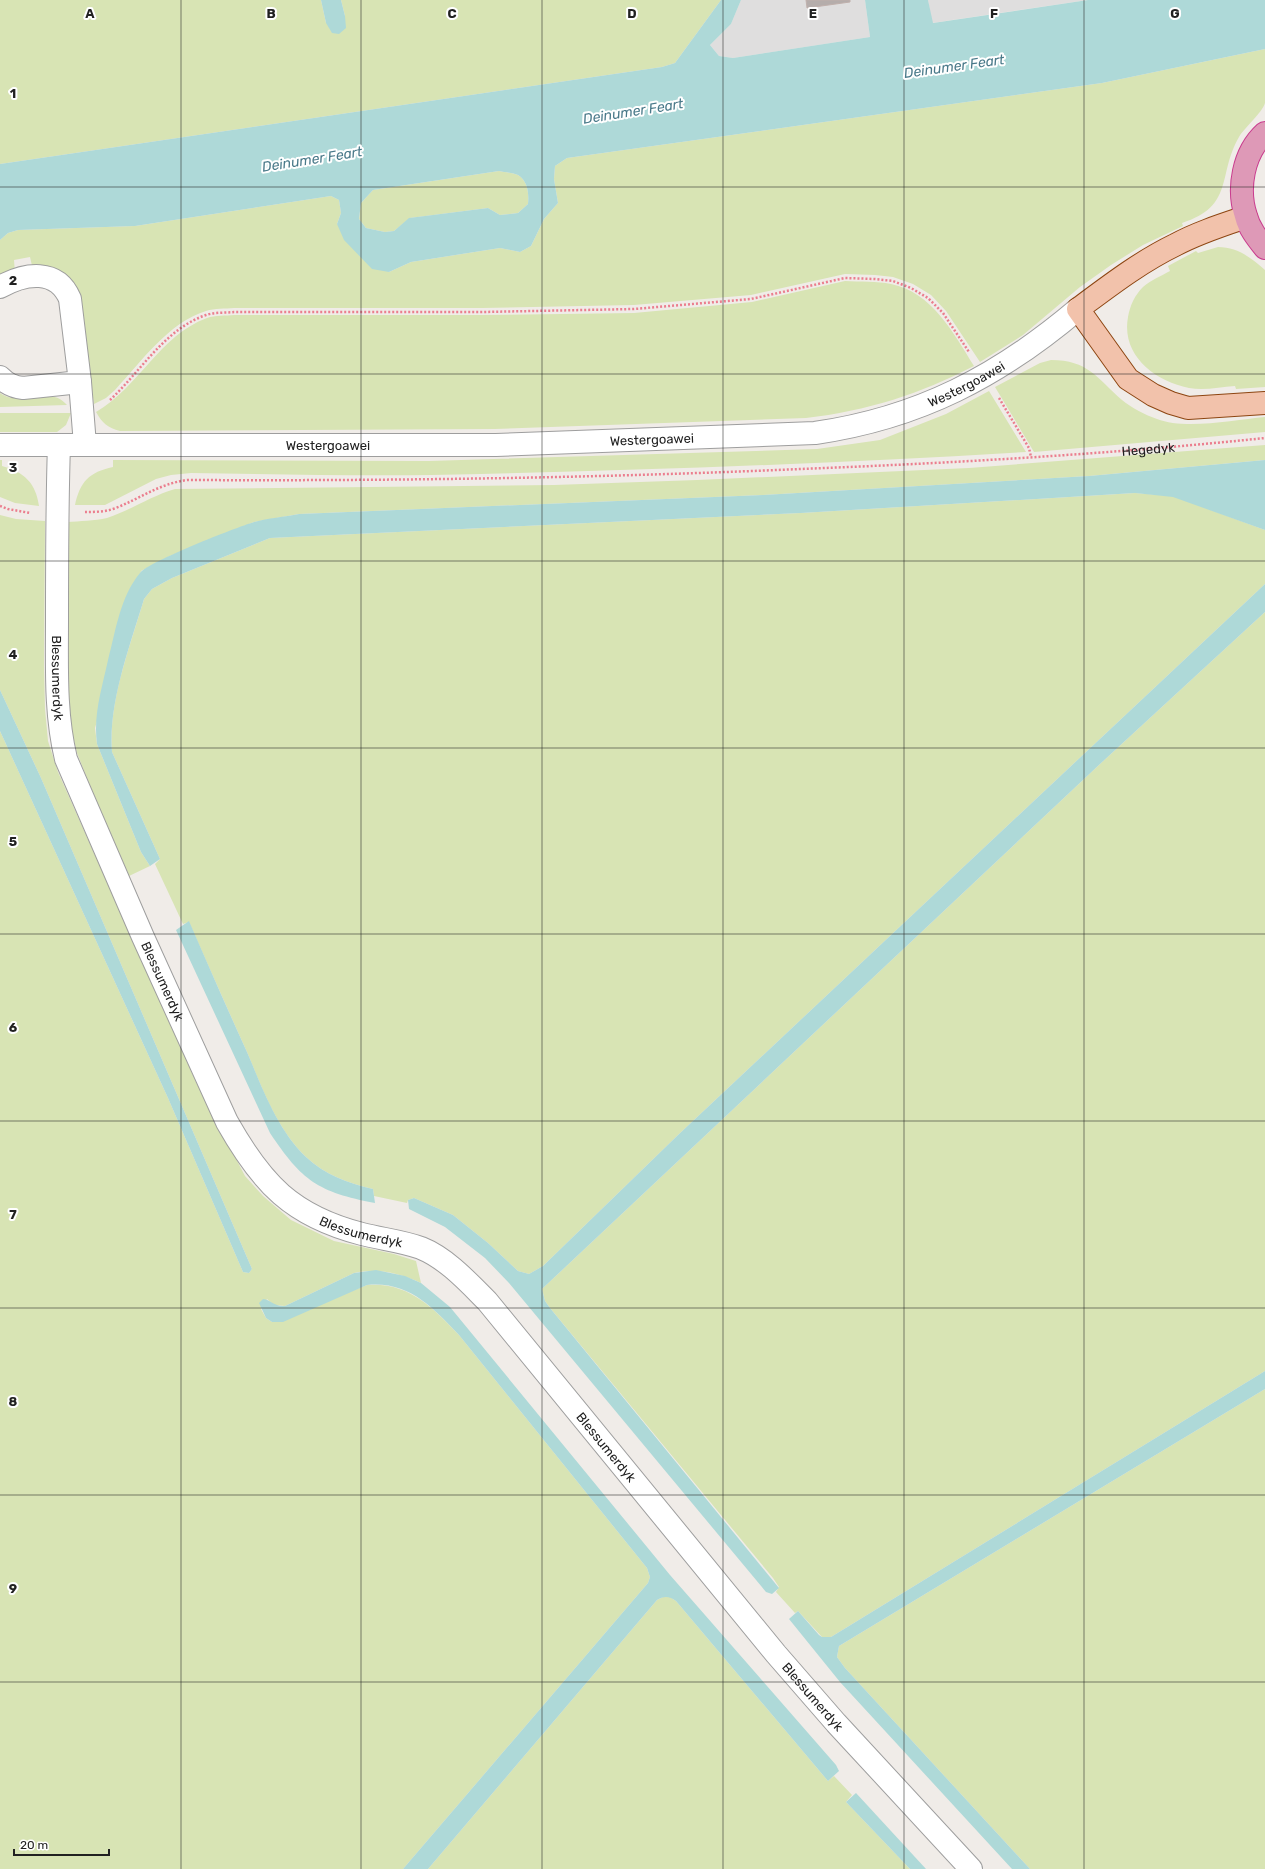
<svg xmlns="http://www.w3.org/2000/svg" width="1265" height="1869" font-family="Rubik,sans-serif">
<rect width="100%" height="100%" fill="#f0ece8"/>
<g fill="#dfdede">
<polygon points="741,0 865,0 870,37 733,58 719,56 710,45 731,24"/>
<polygon points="928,0 1088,0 932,23"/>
</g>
<g fill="#d8e4b4">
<polygon points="0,0 321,0 326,23 345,16 341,0 721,0 675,63 662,67 0,164"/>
<path d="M1265 49C1265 60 1265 95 1265 103 1262 113 1245 127 1239 137 1217 175 1235 206 1182 223L1183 226 1143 245 1111 265 1080 287 1023 335 980 362 946 311 931 295 913 284 893 277 875 275 845 274 751 295 634 305 482 308H234C225 309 215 308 206 311 169 322 141 362 115 390L106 398 94 404 78 293C68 268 57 269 33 270L30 257 14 260 15 273 0 275V240L8 233 18 230 135 226 331 196 339 200 341 213 337 224 389 272 411 262 500 248 520 252 531 246 544 219 558 203 554 179 555 166 567 158 1102 83Z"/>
<path d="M499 171C504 172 513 173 518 175 528 181 529 194 528 204L518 213 510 214 500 215 488 208 410 218 394 231 385 232 366 228 359 219 361 203 373 190Z"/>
<path d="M1218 247C1238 247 1251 258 1265 270V387L1236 389 1235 386C1220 387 1204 391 1189 388 1154 381 1121 355 1128 317 1130 305 1135 295 1143 287 1151 280 1161 276 1170 271L1168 266 1196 251 1198 253Z"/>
<path d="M845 281C860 282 877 281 891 284 932 292 954 334 974 366 920 394 867 411 806 418L495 429 120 431C108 428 102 423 96 412 139 387 160 335 207 318 215 315 226 316 234 315H482L634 313 752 302Z"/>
<path d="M1051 360C1088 360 1097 378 1122 400 1132 408 1145 415 1157 419 1185 430 1234 420 1265 417V432L1034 452 995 387 1040 363Z"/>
<path d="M989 391 1026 452C828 464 629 471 431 475 351 476 271 474 191 473L171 475 156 479 105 505H75C80 482 89 472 113 467V460L429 461 817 449 880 440 946 414Z"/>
<path d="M0 393C21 408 50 384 67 405L0 407Z"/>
<polygon points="0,413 71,413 66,425 57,432 0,432"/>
<path d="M1265 445V460L1089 476 763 495 299 514 254 522 170 556 141 571 95 728 97 744 141 852 150 866 129 876 91 788 77 753 71 728 68 706 67 522C80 521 94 521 107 518 131 510 151 496 175 489L554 485 697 480 969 468Z"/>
<path d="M0 460H2V466C24 472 36 483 39 506L15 503 0 497Z"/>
<path d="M1135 493 1173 496 1265 530V584L678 1135 543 1266 529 1274 518 1271 488 1243 453 1215 414 1198 408 1200 407 1203 374 1196 373 1189C348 1183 325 1175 306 1157 277 1129 262 1088 247 1052 227 1008 208 965 189 922L183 924 155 864 160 859 112 752C108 702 130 647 144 599L152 589 172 578 270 538 801 513Z"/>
<path d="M0 515 16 519 45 521 44 666 45 709 48 741 58 772 196 1082 245 1176 263 1196 291 1220 334 1241 394 1254 416 1261 421 1283C399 1273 378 1268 354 1273L285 1306 274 1305 267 1299 261 1309 266 1318 272 1322 367 1285C409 1282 432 1307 459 1335L647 1568 650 1577 648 1583 403 1869H0V731L168 1098 243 1272 249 1273 252 1269 41 778 0 690Z"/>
<polygon points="1265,612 1265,1371 831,1637 822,1637 798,1611 795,1613 776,1592 779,1587 773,1578 550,1308 545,1301 542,1289 1100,764"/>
<polygon points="1265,1389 1265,1869 1030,1869 845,1668 837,1657 839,1646"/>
<polygon points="663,1597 670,1597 676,1601 828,1781 834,1776 852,1795 846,1802 910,1869 428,1869 657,1600"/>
</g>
<g fill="#aed9d8" fill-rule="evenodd">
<polygon points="321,0 341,0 345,16 346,28 339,34 332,33 326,23"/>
<path d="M721 0H741L731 24 710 45 719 56 733 58 870 37 865 0H928L933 23 1088 0H1265V49L1102 83 567 158 555 166 554 179 558 203 544 219 531 246 520 252 500 248 411 262 389 272 372 269 344 240 337 224 341 213 339 200 331 196 135 226 18 230 8 233 0 240V164L662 67 675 63ZM499 171C504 172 513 173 518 175 528 181 529 194 528 204L518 213 510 214 500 215 488 208 409 218 394 231 385 232 366 228 359 219 361 203 373 190Z"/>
<path d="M1265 460V530L1173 497 1135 493 801 513 270 538 172 578 152 589 144 599C130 646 108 703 112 752L160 859 150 866 141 852 97 744C93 715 102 688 108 660 116 630 120 597 140 573 150 561 235 528 254 522 268 518 284 517 299 514L763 495 1089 476Z"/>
<polygon points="1265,584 1265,612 1100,764 542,1289 545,1301 550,1308 779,1588 772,1594 766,1592 509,1283 485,1258 445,1227 409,1209 408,1200 414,1198 453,1215 488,1243 518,1271 529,1274 543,1266 678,1135"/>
<polygon points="0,690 41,778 252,1269 249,1273 243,1272 168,1098 0,731"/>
<path d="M189 921C208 965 227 1008 247 1052 262 1087 277 1129 306 1157 325 1175 348 1183 373 1189L375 1203C318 1192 302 1181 270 1133L176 930Z"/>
<path d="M376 1270 405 1276 421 1283 450 1307 670 1575 836 1765 839 1771 828 1781 676 1601C669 1596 664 1596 657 1600L428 1869H403L648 1583 650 1577 647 1568 459 1335C432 1307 409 1281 367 1285L283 1322H272L266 1318 259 1303 263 1299C272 1300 274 1307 285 1306L354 1273Z"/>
<polygon points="1265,1371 1265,1389 839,1646 837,1657 845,1668 1030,1869 1012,1869 840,1682 789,1619 798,1611 819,1635 822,1637 831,1637"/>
<polygon points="856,1793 926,1869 910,1869 846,1802"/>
</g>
<polygon fill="#b5adab" stroke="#c0b0ac" points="806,0 850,0 850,2 807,8"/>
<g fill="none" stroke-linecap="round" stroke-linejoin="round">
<defs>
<g id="minor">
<path d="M0 287C25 273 57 268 70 299L80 382 85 445"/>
<path d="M0 377C7 384 13 387 23 388L80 382"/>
<path id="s2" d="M0 445H496L815 433C919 418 999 376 1078 309"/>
<path id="s3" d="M59 445C57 503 57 562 57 621 57 668 55 713 66 759L143 937 227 1122C262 1184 292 1216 362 1234 381 1239 402 1241 421 1248 446 1258 468 1282 487 1301L776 1654 836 1723 971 1869"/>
</g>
<path id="major" d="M1246 217C1222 225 1197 233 1175 245 1140 262 1109 286 1078 309L1128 379 1153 395 1171 403 1188 408 1265 403"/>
<path id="highway" d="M1265 133C1243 153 1237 189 1246 216 1249 228 1257 238 1265 248"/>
</defs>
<use href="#minor" stroke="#9e9e9e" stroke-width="24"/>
<use href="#major" stroke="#8d4511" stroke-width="24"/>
<use href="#highway" stroke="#c93b8e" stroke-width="24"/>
<g stroke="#eb7e8e" stroke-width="2.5" stroke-dasharray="2 2" stroke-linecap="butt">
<polyline points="999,398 1029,448 1031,457"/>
<path d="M110 400C141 371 165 329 206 315 215 312 225 313 234 312H482L634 309 751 299 845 278 875 279 893 281 911 288 928 298 943 313 969 352"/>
<polyline points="0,506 8,509 30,513"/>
<path id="s1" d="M85 512C94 512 104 512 113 509 140 499 158 484 187 480 392 481 596 478 800 469 955 463 1111 454 1265 438"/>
</g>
<use href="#minor" stroke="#fff" stroke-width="22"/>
<use href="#major" stroke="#f2c2ab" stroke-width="22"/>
<use href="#highway" stroke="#de99b7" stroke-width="22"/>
</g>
<path fill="none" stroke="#212121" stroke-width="1" stroke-opacity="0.55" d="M181 0V1869M361 0V1869M542 0V1869M723 0V1869M904 0V1869M1084 0V1869M0 187H1265M0 374H1265M0 561H1265M0 748H1265M0 934H1265M0 1121H1265M0 1308H1265M0 1495H1265M0 1682H1265"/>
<g text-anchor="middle" stroke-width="4" stroke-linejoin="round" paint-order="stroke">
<g font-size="13" fill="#212121" stroke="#fff">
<text dy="5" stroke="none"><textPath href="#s2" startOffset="975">Westergoawei</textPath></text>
<text dy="5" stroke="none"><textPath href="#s2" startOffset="652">Westergoawei</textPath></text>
<text dy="5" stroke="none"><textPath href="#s2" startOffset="328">Westergoawei</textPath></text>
<text dy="5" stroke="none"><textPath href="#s1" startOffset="1070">Hegedyk</textPath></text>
<text dy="5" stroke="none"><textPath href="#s3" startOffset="233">Blessumerdyk</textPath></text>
<text dy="5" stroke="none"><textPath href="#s3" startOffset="557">Blessumerdyk</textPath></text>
<text dy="5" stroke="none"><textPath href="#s3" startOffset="892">Blessumerdyk</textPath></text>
<text dy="5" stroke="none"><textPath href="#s3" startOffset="1228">Blessumerdyk</textPath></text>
<text dy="5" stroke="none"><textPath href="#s3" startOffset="1552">Blessumerdyk</textPath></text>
</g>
<g font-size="14" font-style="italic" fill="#497989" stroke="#fff">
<text transform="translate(954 66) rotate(-8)" y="5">Deinumer Feart</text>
<text transform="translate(633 111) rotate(-9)" y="5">Deinumer Feart</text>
<text transform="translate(312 159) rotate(-9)" y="5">Deinumer Feart</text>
</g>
</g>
<g font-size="13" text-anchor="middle" font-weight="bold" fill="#212121" stroke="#fff" stroke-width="4" stroke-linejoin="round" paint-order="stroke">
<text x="90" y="18">A</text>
<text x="271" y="18">B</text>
<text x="452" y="18">C</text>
<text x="632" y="18">D</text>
<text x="813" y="18">E</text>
<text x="994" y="18">F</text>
<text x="1175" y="18">G</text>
<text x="13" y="98">1</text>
<text x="13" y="285">2</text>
<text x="13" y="472">3</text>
<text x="13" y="659">4</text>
<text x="13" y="846">5</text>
<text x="13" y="1032">6</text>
<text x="13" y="1219">7</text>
<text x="13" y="1406">8</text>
<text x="13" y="1593">9</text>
</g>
<path d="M14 1849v6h95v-6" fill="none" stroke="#212121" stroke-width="2"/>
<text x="20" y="1849" font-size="12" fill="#212121" stroke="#ffffff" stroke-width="3" paint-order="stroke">20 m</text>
</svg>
